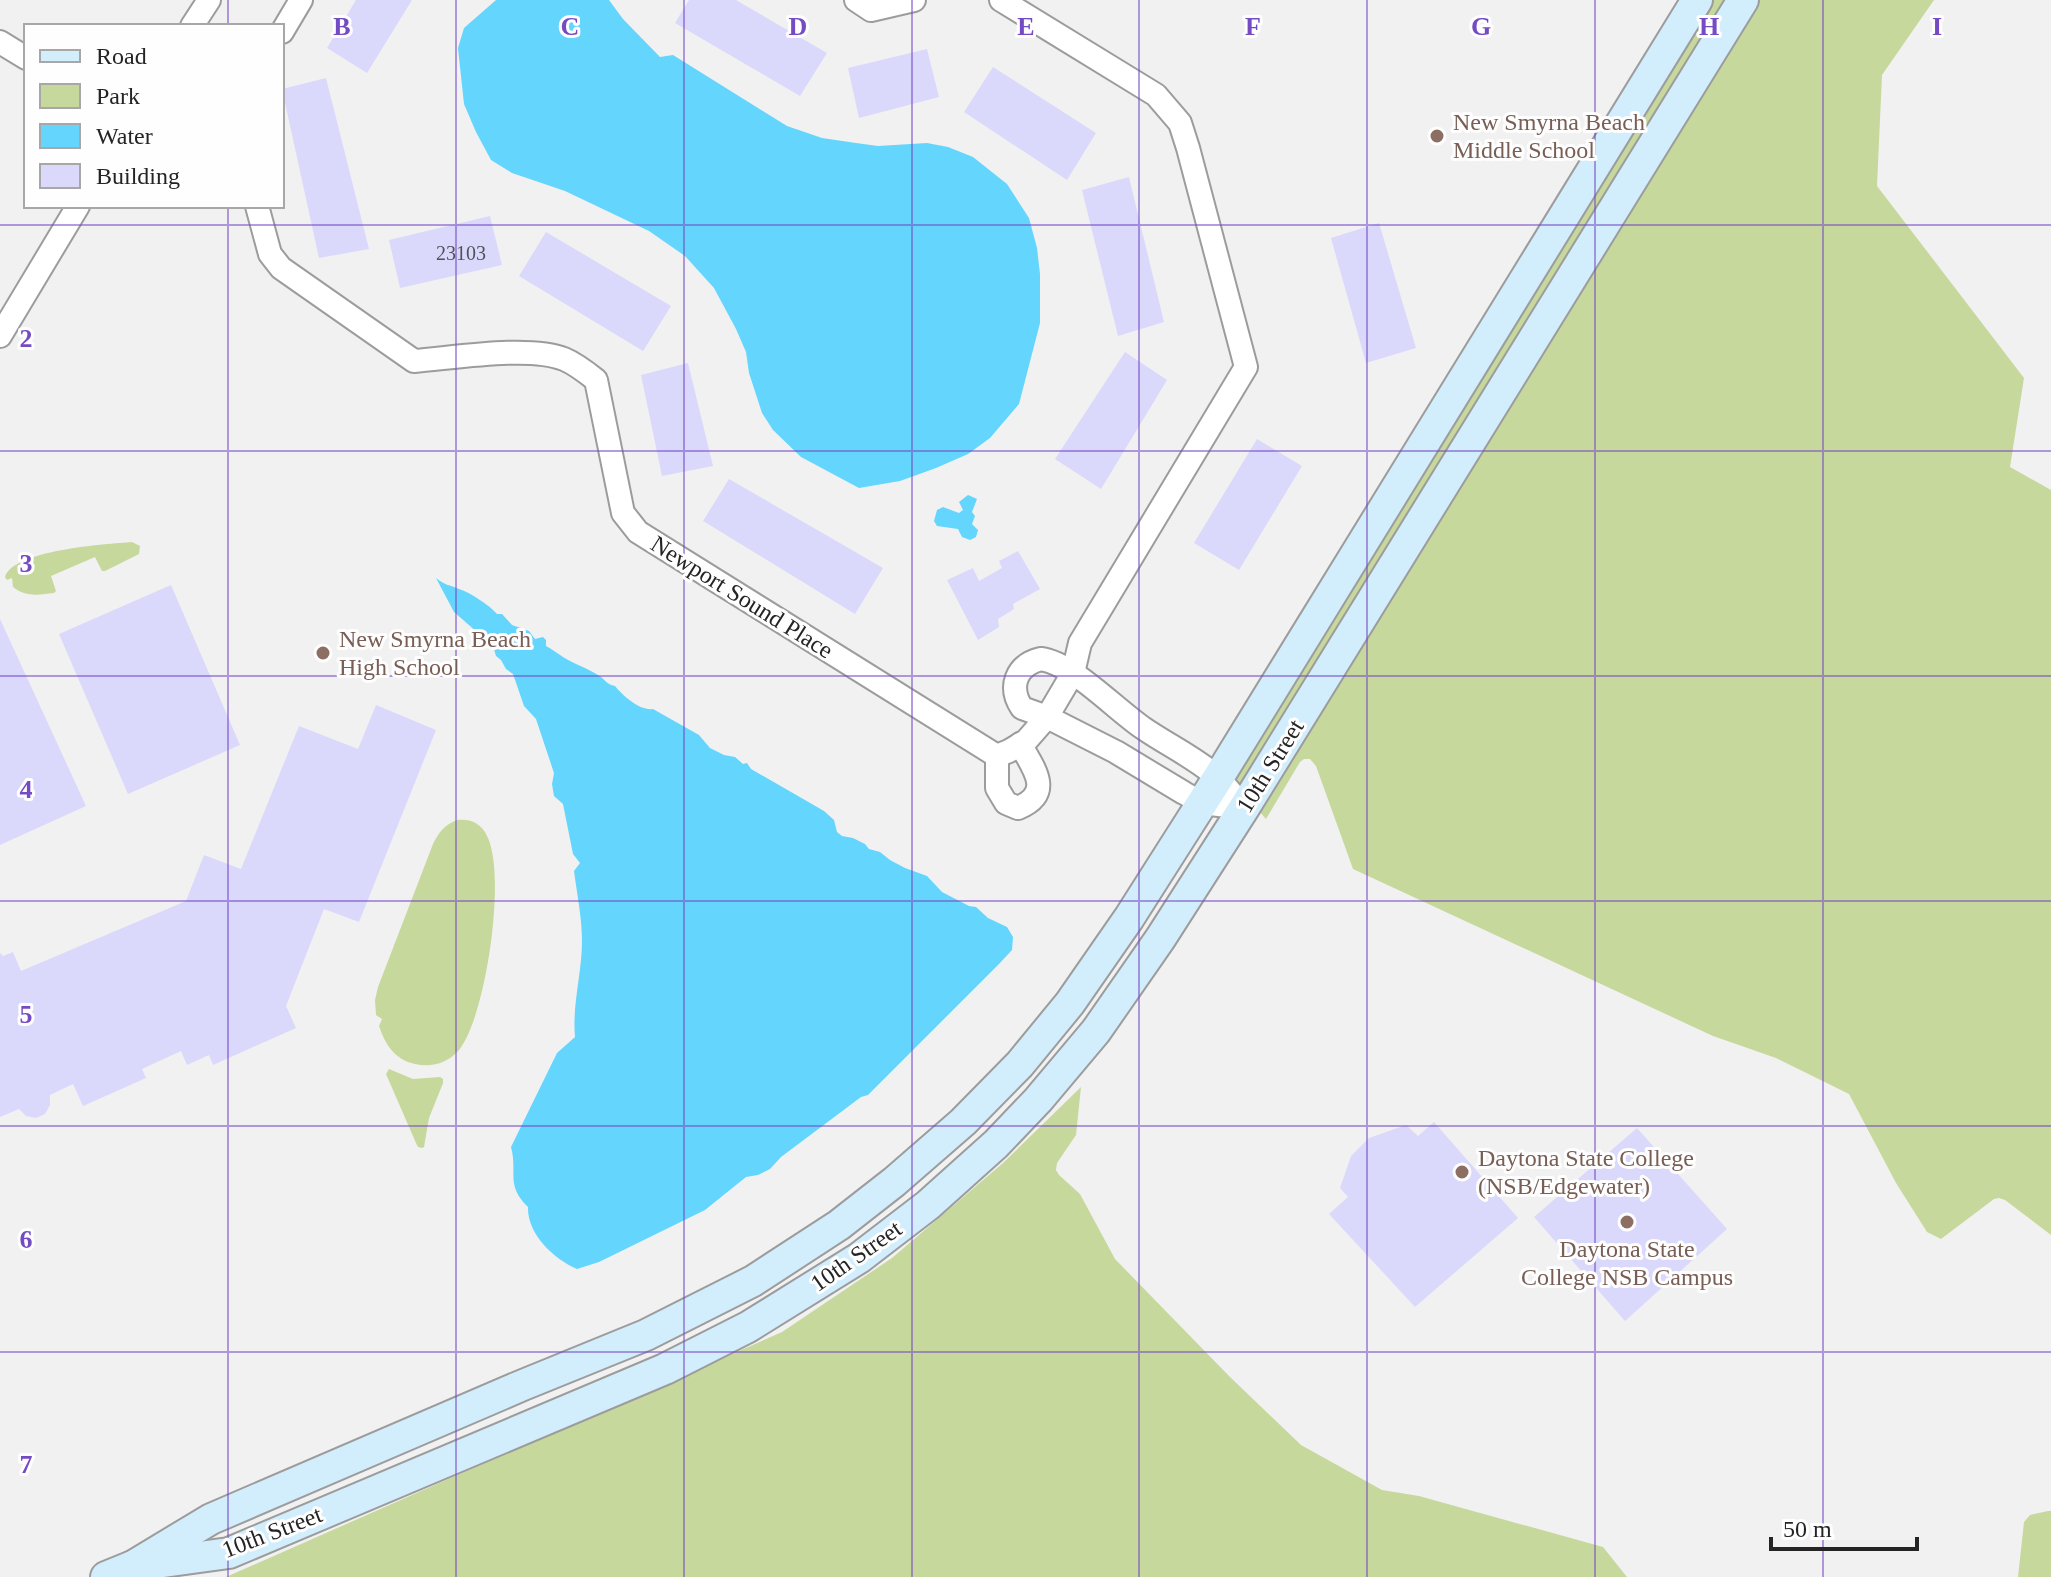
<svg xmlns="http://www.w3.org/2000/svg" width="2051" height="1577" font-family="Georgia,serif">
<rect width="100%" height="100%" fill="#f1f1f2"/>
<g fill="#c7d89c">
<polygon points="1710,0 1730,0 1242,791 1231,778"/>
<polygon points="1756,0 1934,0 1882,75 1877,186 2024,378 2010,467 2051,490 2051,1235 2005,1200 1999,1198 1994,1199 1941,1239 1927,1232 1896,1183 1849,1094 1776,1058 1713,1036 1353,869 1316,766 1310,759 1304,759 1300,762 1266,819 1259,811"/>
<path d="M132 542 140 546 139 554 105 571H102L95 557 51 576 56 591 54 593C39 595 25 597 13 587L12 578 7 580 5 577C13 550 106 544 132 542Z"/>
<path d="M457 820C471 819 481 823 487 836 507 874 486 1017 459 1050 448 1063 431 1068 415 1064 395 1060 385 1044 379 1026L382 1019 376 1015 375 1000 378 987 433 844C439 832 444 825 457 820Z"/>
<polygon points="389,1069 413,1079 440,1077 443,1079 443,1083 429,1118 424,1147 422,1148 418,1147 416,1143 386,1074"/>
<polygon points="1081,1087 1076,1135 1057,1163 1056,1170 1059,1175 1080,1194 1115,1259 1230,1377 1301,1445 1382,1490 1419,1496 1603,1547 1627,1577 226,1577 782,1332 892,1258 1003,1163"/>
<polygon points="2048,1511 2051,1511 2051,1577 2018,1577 2024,1522 2030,1515"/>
</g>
<g fill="#64d5fc">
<polygon points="496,0 609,0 623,19 660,57 673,55 787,126 822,138 856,143 878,146 927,143 948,147 973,157 1007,184 1029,218 1037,248 1040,274 1040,323 1019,404 990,438 968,454 936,468 900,481 859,488 801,457 773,430 762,413 749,373 746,352 736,329 714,288 685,256 649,231 565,191 512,173 491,160 476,132 464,104 458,48 464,28"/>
<polygon points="968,495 977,499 972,512 975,516 972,524 978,530 976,537 970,540 962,537 958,529 937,526 934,521 937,510 943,507 959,513 963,510 959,502"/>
<path d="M436 578C444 585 450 585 459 589 471 593 489 605 497 614H502L512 625 529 631 535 639 543 637 546 640V646C552 649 557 653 563 657 574 664 587 668 598 675 606 680 606 684 615 686 623 696 640 711 653 709L699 735 710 748 724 755 735 757 743 764 747 763 751 769 824 811 834 820 837 832 842 836 853 838 865 844 869 849 880 852 890 860 905 868 927 876 942 892 969 906 976 907 988 918 1007 927 1013 937 1012 950 999 964 868 1095 861 1097 781 1157 770 1169 758 1175 746 1177 705 1210 599 1262 577 1269C554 1259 527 1234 528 1207 505 1184 518 1173 511 1147L557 1053 575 1037C572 1005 582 973 582 941 582 918 577 894 574 871L580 863 573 854 563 804 554 796 552 784 554 773 536 719 524 706 513 674 506 669 501 660 496 656 493 646 454 612Z"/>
</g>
<g fill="#dad9fb">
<polygon points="356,0 412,0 367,73 327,48"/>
<polygon points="689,0 736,0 827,53 800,96 675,23"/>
<polygon points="927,49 939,97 859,118 848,68"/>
<polygon points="993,67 1096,133 1067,180 964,112"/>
<polygon points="326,78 369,249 319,258 282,89"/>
<polygon points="1129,177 1164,322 1118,336 1082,190"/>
<polygon points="490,216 502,265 400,288 389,240"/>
<polygon points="1379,223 1416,348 1366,363 1331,238"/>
<polygon points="546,232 671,306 643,351 519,276"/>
<polygon points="1125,352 1167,380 1101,489 1055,459"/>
<polygon points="688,363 713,466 662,476 641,375"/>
<polygon points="1257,439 1302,466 1239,570 1194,543"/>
<polygon points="729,479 883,568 855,614 703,521"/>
<polygon points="1018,551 1040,589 1013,604 1014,609 998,619 999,627 978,640 947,580 973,568 979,581 1002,568 999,561"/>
<polygon points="171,585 240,745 128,794 59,634"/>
<polygon points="0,619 86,806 0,845"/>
<polygon points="376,705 436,730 359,922 324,909 286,1006 296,1028 213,1065 209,1055 187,1065 181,1051 142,1069 146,1078 83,1106 73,1084 50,1095 50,1105 45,1114 36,1118 26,1116 19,1109 0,1117 0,953 3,956 13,952 21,971 186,901 204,855 241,869 299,726 358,749"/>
<polygon points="1434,1122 1518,1218 1415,1307 1329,1214 1348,1197 1340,1188 1351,1156 1369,1138 1406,1125 1418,1136"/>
<polygon points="1637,1128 1727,1229 1625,1321 1534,1217"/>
</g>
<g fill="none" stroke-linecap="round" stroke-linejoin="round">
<defs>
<g id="street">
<polyline points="856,0 871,10 914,0"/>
<polyline points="192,26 209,0"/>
<polyline points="282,32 301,0"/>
<polyline points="0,42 26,58"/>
<path d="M257 206 270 254 281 268 414 361C453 358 529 345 564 359 576 364 586 372 596 380L623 513 638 532 997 756 1009 751 1026 741 1047 717 1073 673 1080 643 1246 367 1188 148 1180 123 1156 95 1001 0"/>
<polyline points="0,336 78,206"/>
<path d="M1041 659C1072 663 1115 709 1143 728 1166 744 1194 757 1216 776 1226 785 1235 798 1244 808L1202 803 1184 793 1116 752 1047 717 1022 708C1008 687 1016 665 1041 659Z"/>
<path d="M997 756V788L1006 803 1018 808C1054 793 1034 769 1020 744"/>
</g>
<g id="secondary">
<polyline points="133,1566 229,1553 665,1369 748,1327 859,1258 928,1205 996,1144 1038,1100 1096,1031 1160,939 1244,808 1743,0"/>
<polyline points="106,1577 133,1566 211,1519 523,1385 646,1335 753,1281 839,1225 894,1182 963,1122 1020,1064 1070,1003 1129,918 1218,778 1697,0"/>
</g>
</defs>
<use href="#street" stroke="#9c9c9d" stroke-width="26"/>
<use href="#secondary" stroke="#9c9c9d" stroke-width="34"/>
<use href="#street" stroke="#fff" stroke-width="22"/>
<use href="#secondary" stroke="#d2eefd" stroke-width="30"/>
</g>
<path fill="none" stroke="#754bc4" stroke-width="2" stroke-opacity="0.55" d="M228 0V26M456 0V1577M684 0V1577M912 0V1577M1139 0V1577M1367 0V1577M1595 0V1577M1823 0V1577M228 206V1577M0 225H2051M0 451H2051M0 676H2051M0 901H2051M0 1126H2051M0 1352H2051"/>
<g fill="#8d6e63" stroke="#fefeff" stroke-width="3">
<circle cx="1437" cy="136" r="8"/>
<circle cx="323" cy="653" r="8"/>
<circle cx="1462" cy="1172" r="8"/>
<circle cx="1627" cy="1222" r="8"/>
</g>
<g text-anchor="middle" stroke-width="6" stroke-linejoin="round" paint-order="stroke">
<g font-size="20" fill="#52515a">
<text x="461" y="260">23103</text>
</g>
<g font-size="24" fill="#785e54" stroke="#fefeff" text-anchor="start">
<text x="1453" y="130">New Smyrna Beach<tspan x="1453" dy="28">Middle School</tspan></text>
<text x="339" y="647">New Smyrna Beach<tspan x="339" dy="28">High School</tspan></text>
<text x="1478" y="1166">Daytona State College<tspan x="1478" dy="28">(NSB/Edgewater)</tspan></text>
<text x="1627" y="1257" text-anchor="middle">Daytona State<tspan x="1627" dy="28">College NSB Campus</tspan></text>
</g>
<g font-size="24" fill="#242425" stroke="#fefeff">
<text transform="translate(742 597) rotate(32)" y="8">Newport Sound Place</text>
<text transform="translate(1270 766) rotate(-58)" y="8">10th Street</text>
<text transform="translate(856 1256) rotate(-35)" y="8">10th Street</text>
<text transform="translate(272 1532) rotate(-21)" y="8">10th Street</text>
</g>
</g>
<g font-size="26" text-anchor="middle" font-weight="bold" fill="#754bc4" stroke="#fefeff" stroke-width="6" stroke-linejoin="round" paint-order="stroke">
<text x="342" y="35">B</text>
<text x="570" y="35">C</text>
<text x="798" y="35">D</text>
<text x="1026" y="35">E</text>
<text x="1253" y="35">F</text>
<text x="1481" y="35">G</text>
<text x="1709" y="35">H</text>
<text x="1937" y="35">I</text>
<text x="26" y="347">2</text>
<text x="26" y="572">3</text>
<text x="26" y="798">4</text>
<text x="26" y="1023">5</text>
<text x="26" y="1248">6</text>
<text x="26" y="1473">7</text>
</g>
<rect x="24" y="24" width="260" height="184" fill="#fefeff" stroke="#a7a7a8" stroke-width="2"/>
<rect x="40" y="50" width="40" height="12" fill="#d2eefd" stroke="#a7a7a8" stroke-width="2"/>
<text x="96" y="64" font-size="24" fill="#242425">Road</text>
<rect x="40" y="84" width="40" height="24" fill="#c7d89c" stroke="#a7a7a8" stroke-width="2"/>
<text x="96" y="104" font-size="24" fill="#242425">Park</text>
<rect x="40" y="124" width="40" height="24" fill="#64d5fc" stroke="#a7a7a8" stroke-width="2"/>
<text x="96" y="144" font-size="24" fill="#242425">Water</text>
<rect x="40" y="164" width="40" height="24" fill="#dad9fb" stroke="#a7a7a8" stroke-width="2"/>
<text x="96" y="184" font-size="24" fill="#242425">Building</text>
<path d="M1771 1537v12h146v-12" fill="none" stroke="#242425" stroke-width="4"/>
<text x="1783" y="1537" font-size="24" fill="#242425" stroke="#fefeff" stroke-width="6" paint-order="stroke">50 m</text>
</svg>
